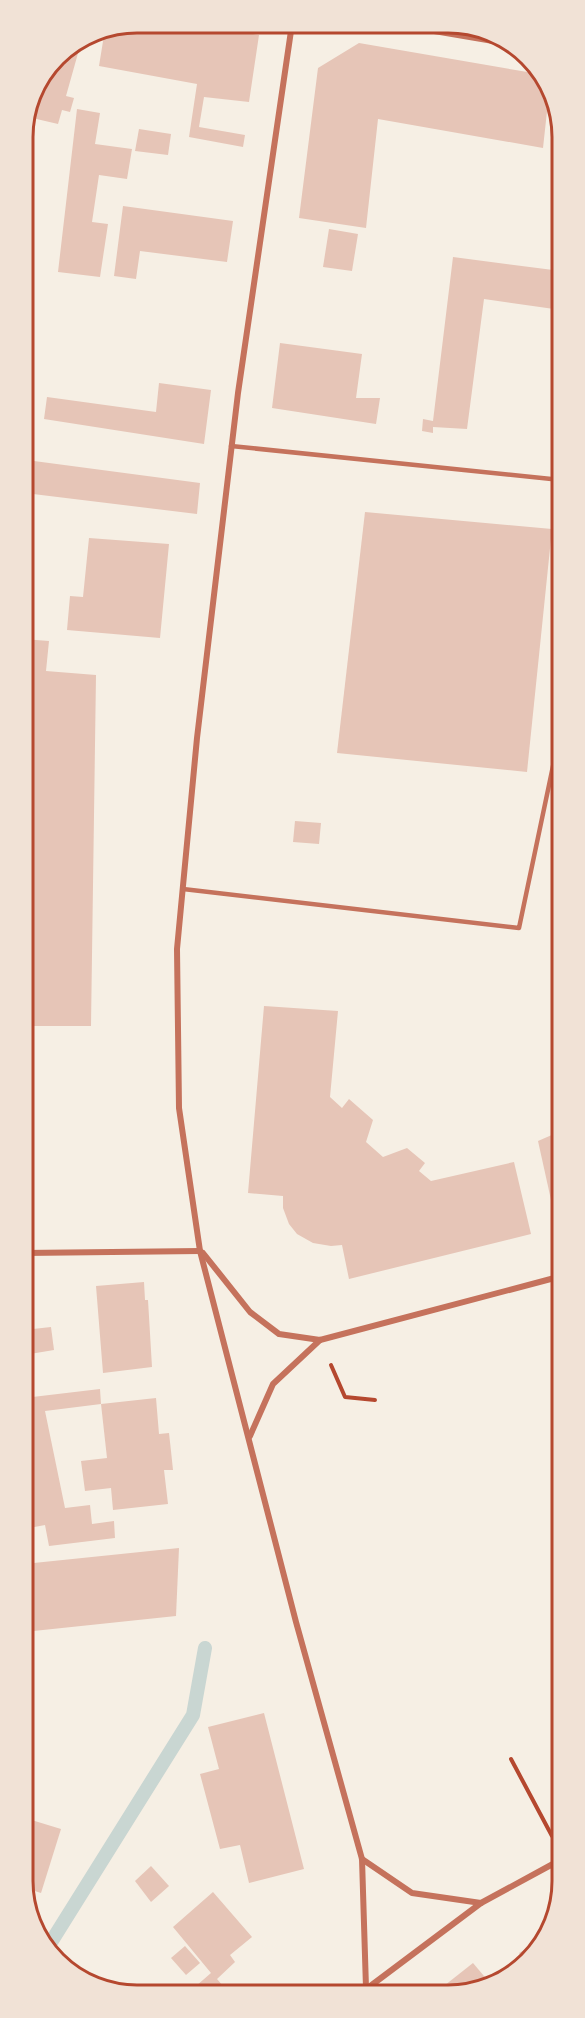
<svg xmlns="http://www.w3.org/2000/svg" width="585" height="2018" font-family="'Noto Sans',sans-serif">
<rect width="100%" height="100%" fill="#f6efe4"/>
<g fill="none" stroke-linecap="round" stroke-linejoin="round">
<polyline stroke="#c9d6d2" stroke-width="14" points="48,1947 193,1715 205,1648"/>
</g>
<g fill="#e6c5b7">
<polygon points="137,22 182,23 259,35 249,102 204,97 199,127 245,135 243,147 189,137 197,84 99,66 105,29"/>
<polygon points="82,39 66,96 74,98 70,112 62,110 58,124 28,117 56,56"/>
<polygon points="359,43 539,74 549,93 543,148 378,119 366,228 299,218 318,68"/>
<polygon points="77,109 100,113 95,144 132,149 127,179 99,175 92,222 108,224 100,277 58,272"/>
<polygon points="139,129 171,134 168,155 135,151"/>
<polygon points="123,206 233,221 227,262 140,251 136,279 114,276"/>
<polygon points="329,229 358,234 352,271 323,267"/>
<polygon points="453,257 561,271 561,310 484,299 467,429 433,427 433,433 422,431 423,419 433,421"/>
<polygon points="280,343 362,354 356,398 380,398 376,424 272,408"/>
<polygon points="159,383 211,390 204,444 44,419 47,397 156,412"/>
<polygon points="34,461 200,483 197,514 33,494 29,520 23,519 23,494 29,494"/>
<polygon points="365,512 552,529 527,772 337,753"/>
<polygon points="89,538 169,544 160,638 67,630 70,596 83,597"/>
<polygon points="23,639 49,641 46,671 96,675 91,1026 24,1026"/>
<polygon points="295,821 321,823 319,844 293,842"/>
<polygon points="264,1006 338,1011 330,1097 342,1108 349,1099 373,1120 366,1142 383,1157 407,1148 425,1163 419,1171 431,1181 514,1162 531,1234 349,1279 342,1245 331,1246 313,1243 297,1234 289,1224 283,1208 283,1196 248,1193"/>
<polygon points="561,1044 561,1059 557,1058"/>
<polygon points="560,1061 561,1061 561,1111 551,1108"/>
<polygon points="561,1131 562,1227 557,1227 538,1141"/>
<polygon points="144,1282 145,1300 148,1300 152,1367 103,1373 96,1286"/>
<polygon points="51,1327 54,1350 24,1355 24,1330"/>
<polygon points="100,1389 101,1404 156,1398 159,1434 169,1433 171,1451 173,1470 164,1470 168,1504 113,1510 111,1488 85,1491 81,1461 107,1458 101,1404 45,1411 65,1508 90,1505 92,1524 114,1521 115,1538 49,1546 45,1525 24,1529 24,1398"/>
<polygon points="179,1548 176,1616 24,1632 24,1564"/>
<polygon points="264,1713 304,1869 249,1883 240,1845 220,1849 200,1774 219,1769 208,1727"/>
<polygon points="25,1818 61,1829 41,1893 25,1888"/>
<polygon points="151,1866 169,1886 151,1902 135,1881"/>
<polygon points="213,1892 252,1937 230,1955 235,1962 217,1979 229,1993 188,1993 211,1973 173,1927"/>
<polygon points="540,1941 534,1957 525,1962 519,1953"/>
<polygon points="185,1946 200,1963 186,1975 171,1958"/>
<polygon points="473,1963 489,1982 470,1993 435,1993"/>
</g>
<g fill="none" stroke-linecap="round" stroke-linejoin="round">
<g stroke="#b5482f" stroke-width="4">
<polyline points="331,1365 345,1397 375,1400"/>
<polyline points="511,1759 552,1836"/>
</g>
<g stroke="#c5725c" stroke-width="4.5">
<polyline points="231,446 561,480"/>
<polyline points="183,889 519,928 561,728"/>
</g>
<g stroke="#c5725c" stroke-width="6">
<polyline points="292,24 238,393 197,738 177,949 179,1108 200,1251 296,1622 362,1859 366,1988"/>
<polyline points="393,24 505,43"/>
<polyline points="24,1253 200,1251"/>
<polyline points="203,1253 250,1312 279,1334 320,1340 562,1276"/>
<polyline points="250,1436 273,1384 320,1340"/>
<polyline points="362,1859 412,1893 481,1903"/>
<polyline points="361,1993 481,1903 562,1859"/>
</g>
</g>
<path d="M0 0H585V2018H0ZM137 33H448A104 104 0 0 1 552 137V1881A104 104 0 0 1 448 1985H137A104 104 0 0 1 33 1881V137A104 104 0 0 1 137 33Z" fill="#f1e2d6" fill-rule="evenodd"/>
<path fill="none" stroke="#b5482f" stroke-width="3" d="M137 33H448A104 104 0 0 1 552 137V1881A104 104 0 0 1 448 1985H137A104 104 0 0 1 33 1881V137A104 104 0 0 1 137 33Z"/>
</svg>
